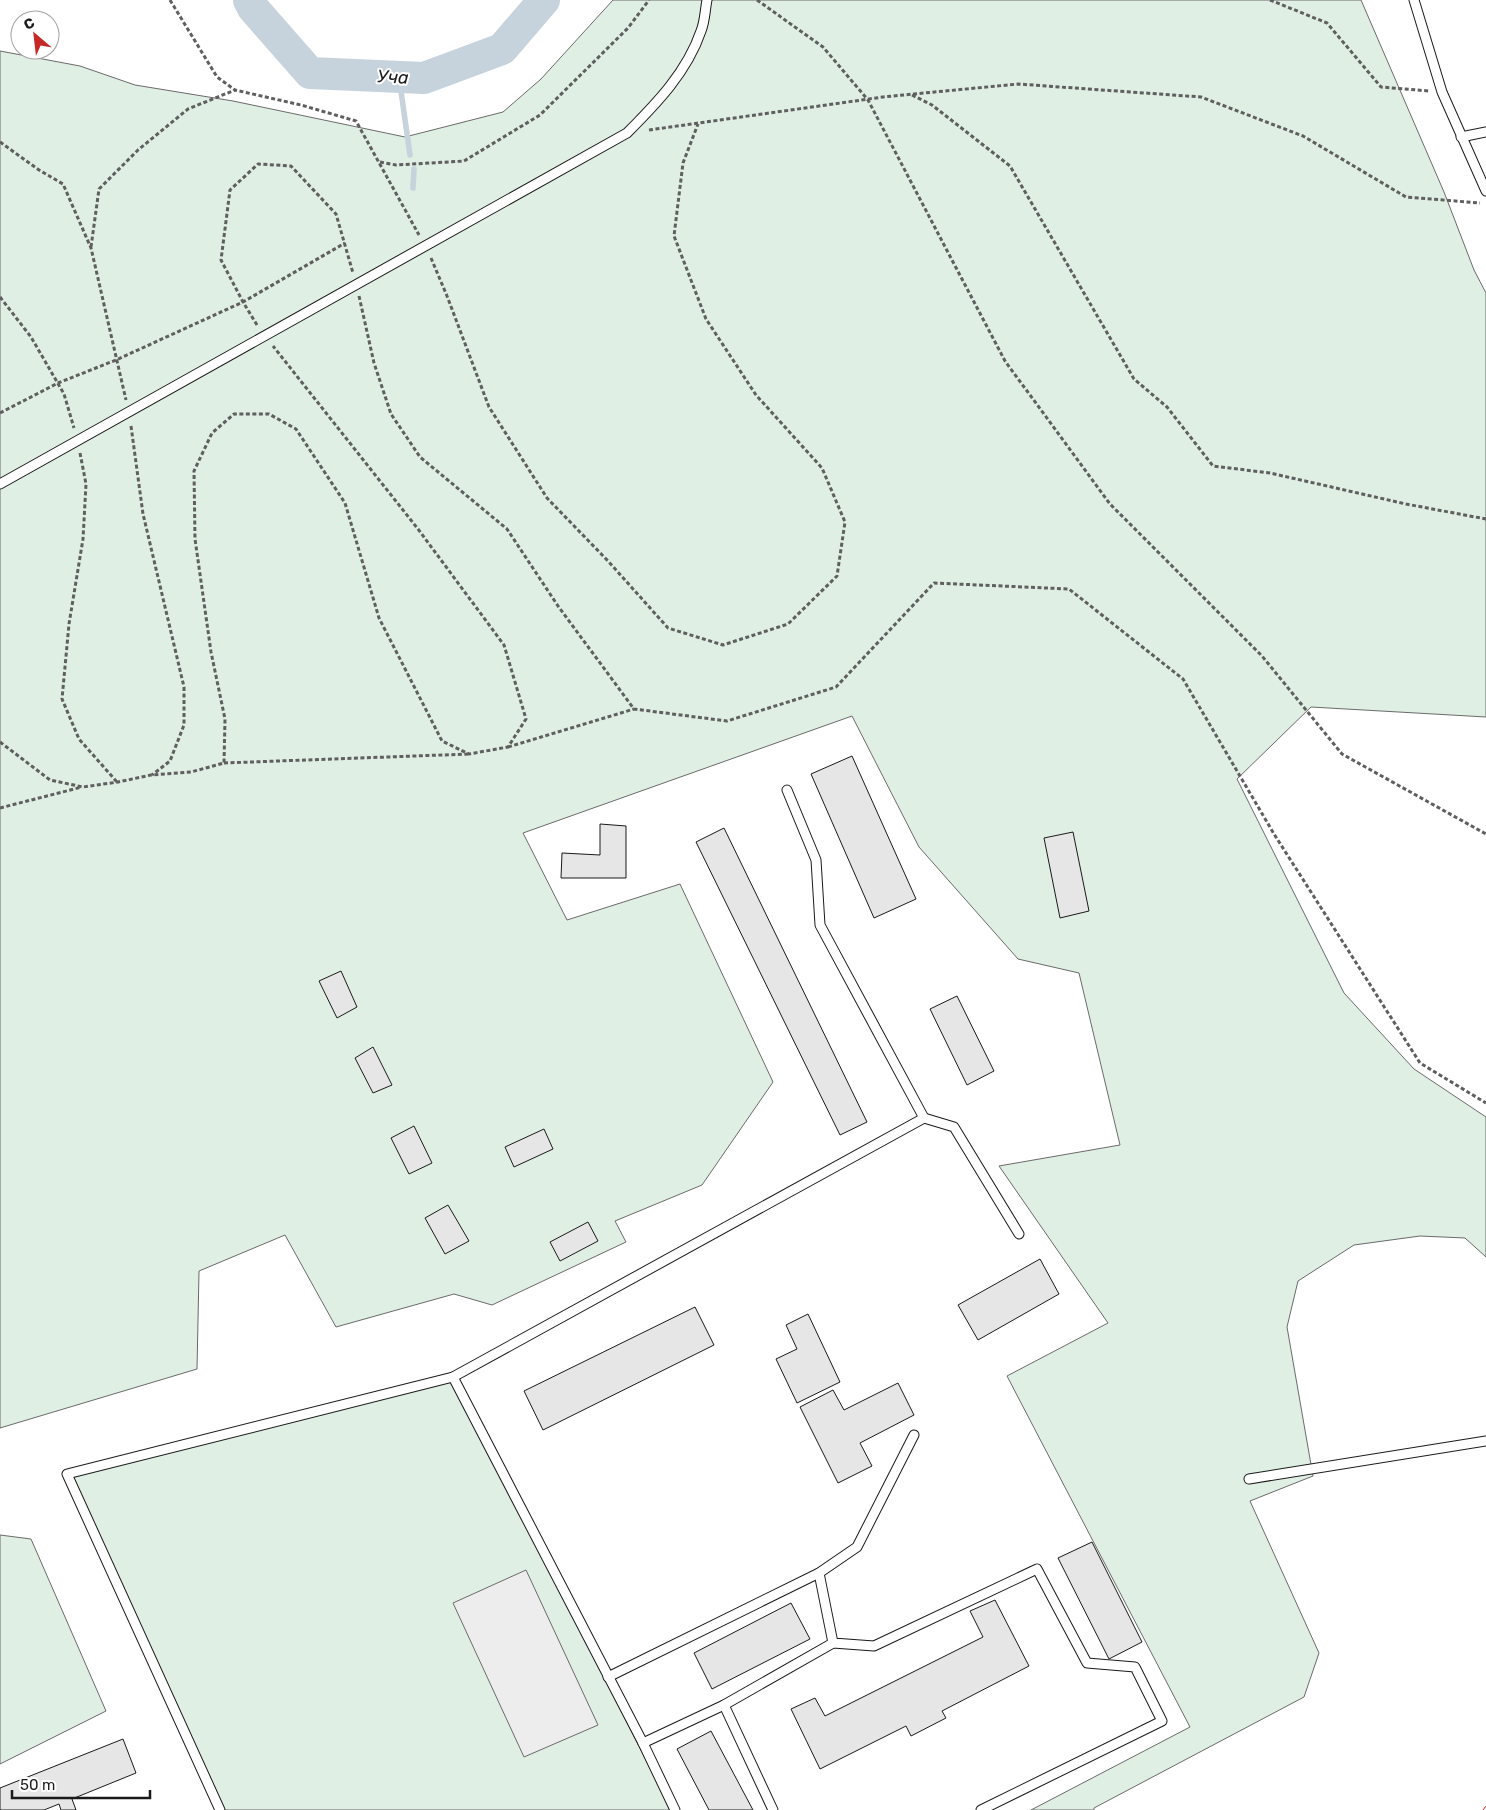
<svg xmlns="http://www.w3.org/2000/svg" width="1486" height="1810" font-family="Rubik,sans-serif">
<rect width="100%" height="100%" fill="#fff"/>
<g fill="#e0efe3" stroke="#6a6a6a">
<polygon points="613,0 1361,0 1444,192 1474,270 1486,293 1486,717 1311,707 1237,779 1344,993 1414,1069 1486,1117 1486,1257 1465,1238 1420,1236 1354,1245 1298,1281 1287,1327 1313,1476 1250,1501 1319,1653 1304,1697 1094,1808 1094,1810 1031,1810 1190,1727 1007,1376 1108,1323 999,1166 1120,1145 1079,973 1018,959 919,847 852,716 523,833 567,920 680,884 773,1082 702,1185 615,1221 626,1242 492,1305 454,1294 336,1327 285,1235 199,1271 197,1369 0,1428 0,51 80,66 135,85 233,101 405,137 503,112 541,79"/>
<polygon points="453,1377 671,1810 216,1810 67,1474"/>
<polygon points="0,1535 31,1539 106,1711 0,1764"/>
</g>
<polygon fill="#ededed" stroke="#6a6a6a" points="526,1570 598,1725 524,1757 453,1603"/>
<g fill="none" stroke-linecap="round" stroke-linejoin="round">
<g stroke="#c6d2dc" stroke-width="5.5">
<polyline points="399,77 410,155"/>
<polyline points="413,188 414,169"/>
</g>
<polyline stroke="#c6d2dc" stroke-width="32" points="249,0 253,8 310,73 424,78 502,49 544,0"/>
</g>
<g fill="#e6e6e6" stroke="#1a1a1a">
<polygon points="852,756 916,899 874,918 811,774"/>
<polygon points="600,824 626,826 626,878 561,878 562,853 600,855"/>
<polygon points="724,828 867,1122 840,1135 696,842"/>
<polygon points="1073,832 1089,911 1060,918 1044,838"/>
<polygon points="341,971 357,1007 337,1018 319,981"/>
<polygon points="957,996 994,1071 967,1085 930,1009"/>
<polygon points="373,1047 392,1085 373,1093 355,1058"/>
<polygon points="414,1126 432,1163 409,1174 391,1138"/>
<polygon points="544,1129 553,1149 514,1167 505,1147"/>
<polygon points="448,1205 469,1241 445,1254 425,1218"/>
<polygon points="588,1222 598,1241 560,1261 550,1242"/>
<polygon points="1040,1259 1059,1294 978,1340 958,1305"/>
<polygon points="695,1307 714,1345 543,1430 524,1391"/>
<polygon points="808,1314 840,1382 797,1403 776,1359 797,1349 786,1325"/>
<polygon points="898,1383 914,1415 860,1443 872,1466 838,1483 800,1407 833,1390 844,1410"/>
<polygon points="1092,1542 1142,1642 1109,1659 1058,1558"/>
<polygon points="995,1600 1029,1666 942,1711 946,1718 911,1736 906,1726 820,1769 791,1709 815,1698 825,1716 983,1637 970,1611"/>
<polygon points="791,1603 810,1639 712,1689 694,1653"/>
<polygon points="711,1731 753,1810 709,1810 677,1749"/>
<polygon points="123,1739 136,1773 72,1799 76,1810 61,1810 59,1804 44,1810 0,1810 0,1788"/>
</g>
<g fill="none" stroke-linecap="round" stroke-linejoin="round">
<defs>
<g id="service">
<polyline points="1414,0 1442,92 1486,191"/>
<polyline points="1461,137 1486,132"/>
<path d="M0 484 627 133C657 103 687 72 701 31 705 21 705 10 707 0"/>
<polyline points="924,1118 954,1127 1019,1234"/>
<polyline points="453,1377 924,1118 820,925 816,860 787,790"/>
<polyline points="914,1435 857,1547 819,1573 833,1643 874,1646 1037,1569 1087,1663 1135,1667 1162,1721 981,1810"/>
<polyline points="1249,1479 1486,1441"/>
<polyline points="608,1677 819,1573"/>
<polyline points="724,1705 773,1810"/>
<polyline points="643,1743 724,1705 833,1643"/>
<polyline points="220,1810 67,1474 453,1377 643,1743 675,1810"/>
</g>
</defs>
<use href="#service" stroke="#1a1a1a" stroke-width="11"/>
<g stroke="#5f5f5f" stroke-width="3" stroke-dasharray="4 2.5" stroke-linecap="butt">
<polyline points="170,0 217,77 235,90 301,105 356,121 419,235"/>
<polyline points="757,0 823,47 868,100 1005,361 1110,504 1262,656 1342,754 1486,834"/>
<polyline points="1270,0 1327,23 1381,87 1429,91"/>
<polyline points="912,95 932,105 1010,166 1134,379 1167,407 1213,466 1270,473 1406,504 1486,519"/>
<polyline points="649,130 883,97 1018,84 1201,97 1303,136 1406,197 1480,203"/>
<polyline points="0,142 39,170 63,184 91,248 126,400"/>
<polyline points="380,162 396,165 464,161 540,115 628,28 649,0"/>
<polyline points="91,247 99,189 138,150 188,109 235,90"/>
<polyline points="431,258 447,296 489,407 547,498 608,561 668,628 723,645 788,624 837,576 845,522 822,468 756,395 706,319 674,236 683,163 698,124"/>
<polyline points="359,296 374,363 391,414 420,457 507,529 558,606 634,709 727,721 836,687 934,583 1069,589 1183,679 1274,834 1420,1063 1486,1103"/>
<polyline points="0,297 31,337 64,394 74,428"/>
<polyline points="257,325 243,302 221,260 230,190 258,164 291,166 336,214 353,273"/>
<polyline points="0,413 58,383 116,360 243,302 345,243"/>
<polyline points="131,426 143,514 184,687 184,725 170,761 152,775"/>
<polyline points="80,453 86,484 83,539 69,624 62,699 79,739 117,782"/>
<polyline points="0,742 50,780 83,787 118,782 151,775 191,772 224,763 225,719 211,652 195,539 194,471 212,433 234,414 269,414 296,429 345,503 379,618 442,741 469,754 508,747 526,719 504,645 418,529 273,346"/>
<polyline points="508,747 634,709"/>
<polyline points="224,763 469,754"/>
<polyline points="0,808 82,787"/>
</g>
<use href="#service" stroke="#fff" stroke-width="9"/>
<polyline stroke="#c62828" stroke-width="1" stroke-dasharray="18 4 2.5 4" stroke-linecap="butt" points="1483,1810 1486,1806"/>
</g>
<g text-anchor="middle" stroke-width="4" stroke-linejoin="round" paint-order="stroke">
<g font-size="18" font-style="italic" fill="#1a1a1a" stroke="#fff">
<text transform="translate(393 77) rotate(3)" y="6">Уча</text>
</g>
</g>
<g transform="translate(35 35) rotate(332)"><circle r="24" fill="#ffffff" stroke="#a3a3a3"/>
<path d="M0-4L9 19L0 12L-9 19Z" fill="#c62828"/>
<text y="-8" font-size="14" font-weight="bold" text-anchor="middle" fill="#1a1a1a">С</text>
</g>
<path d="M12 1790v8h138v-8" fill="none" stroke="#1a1a1a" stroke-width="2.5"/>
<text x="20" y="1790" font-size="15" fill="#1a1a1a" stroke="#ffffff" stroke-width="4" paint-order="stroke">50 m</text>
</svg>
